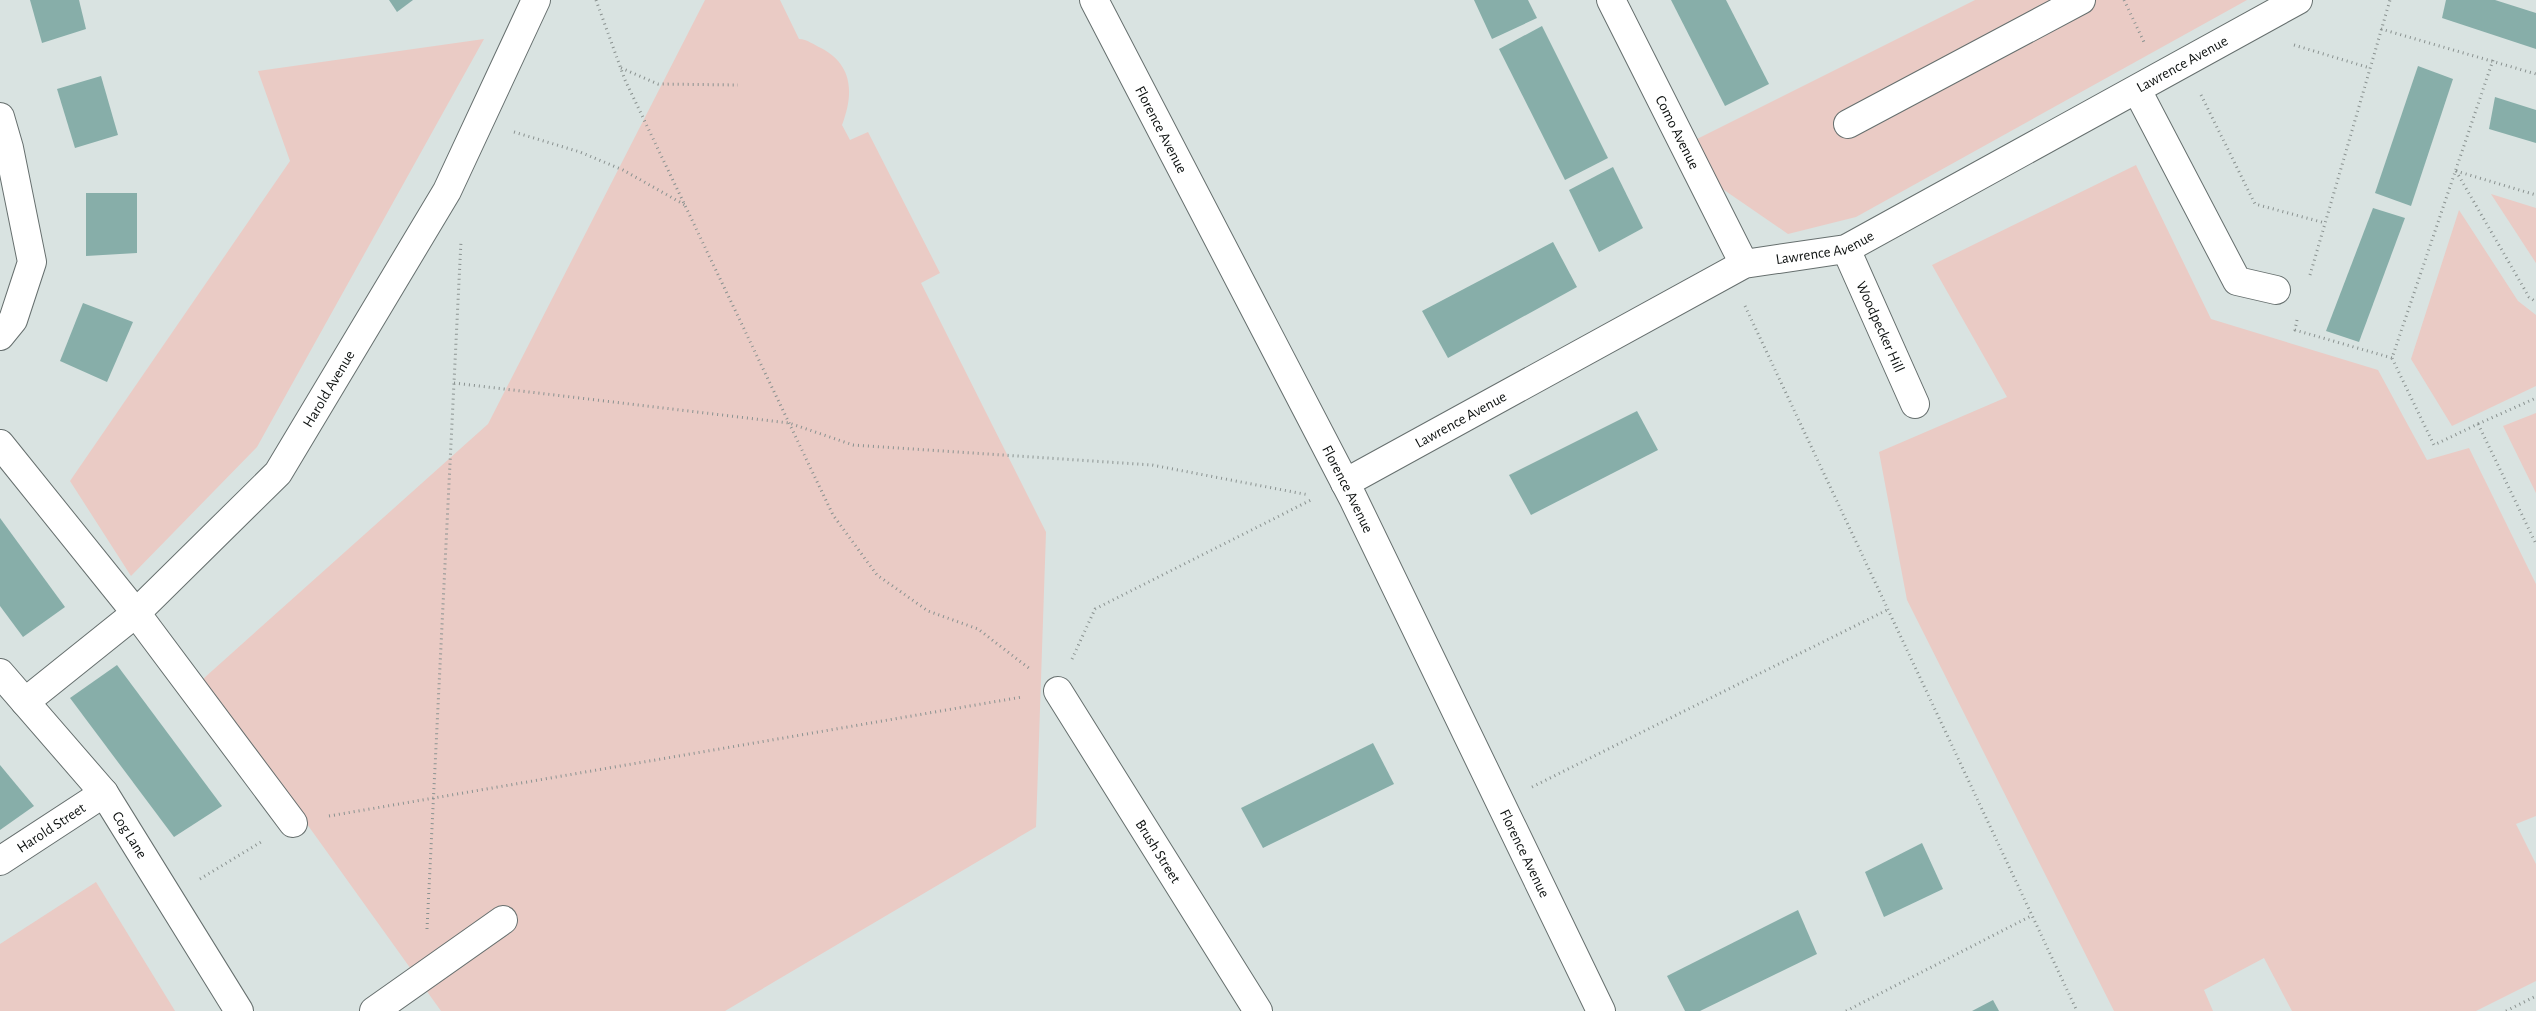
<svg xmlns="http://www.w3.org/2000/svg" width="2536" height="1011" font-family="'Alegreya Sans',sans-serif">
<rect width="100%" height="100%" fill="#d9e3e1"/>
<g fill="#eacbc5">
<path d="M705 0H780L799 39C807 39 814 45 821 48 853 65 854 93 842 125L850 140 868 132 940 273 921 283 1046 532 1036 827 725 1011H441L203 679 488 424Z"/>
<polygon points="1975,0 2247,0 1856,217 1788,234 1711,181 1691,142"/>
<polygon points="484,39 257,447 131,576 70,481 290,161 258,71"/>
<polygon points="2136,165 2211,319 2378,370 2427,460 2469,448 2536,584 2536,816 2516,824 2536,864 2536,981 2476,1011 2292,1011 2264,958 2204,990 2213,1011 2114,1011 1907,600 1879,452 2007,397 1932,265"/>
<polygon points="2491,194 2536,208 2536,263"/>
<polygon points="2459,210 2518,301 2536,315 2536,386 2452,426 2411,359"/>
<polygon points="2536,413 2536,493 2503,426"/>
<polygon points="96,882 175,1011 0,1011 0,944"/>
</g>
<g fill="#87aea9">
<polygon points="30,0 79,0 86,29 42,43"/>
<polygon points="389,0 413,0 397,12"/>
<polygon points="1474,0 1528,0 1537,18 1492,39"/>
<polygon points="1671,0 1726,0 1769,84 1725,106"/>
<polygon points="2446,0 2495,0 2536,13 2536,49 2442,18"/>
<polygon points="1542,26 1608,158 1565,180 1499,49"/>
<polygon points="2418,66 2453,79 2411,206 2375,193"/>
<polygon points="101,76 118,135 75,148 57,89"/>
<polygon points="2495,97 2536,110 2536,143 2489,129"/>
<polygon points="1613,167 1643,228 1599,252 1569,190"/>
<polygon points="86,193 137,193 137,253 86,256"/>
<polygon points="2373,208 2405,218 2359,342 2326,331"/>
<polygon points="1553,242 1577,287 1448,358 1422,311"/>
<polygon points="83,303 133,322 107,382 60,361"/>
<polygon points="1637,411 1658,450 1531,515 1509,475"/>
<polygon points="0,518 65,607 23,637 0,606"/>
<polygon points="117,665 222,806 174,837 70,698"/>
<polygon points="1373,743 1394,784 1263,848 1241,808"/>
<polygon points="0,765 34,806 0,830"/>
<polygon points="1922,843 1943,889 1884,917 1865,872"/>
<polygon points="1798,910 1817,954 1700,1011 1685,1011 1667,976"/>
<polygon points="1993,1000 1999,1011 1972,1011"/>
</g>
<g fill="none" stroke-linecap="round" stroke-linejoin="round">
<defs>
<g id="minor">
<path id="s1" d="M1094 0 1353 498 1601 1011"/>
<path id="s2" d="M1611 0 1744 264"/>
<polyline points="2137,90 2237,281 2276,290"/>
<polyline points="0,117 9,148 32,262 13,320 0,336"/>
<polyline points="1848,124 2081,0"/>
<path id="s3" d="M1846 249 1915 404"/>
<polyline points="0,444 136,613 293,823"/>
<path id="s4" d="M1345 483 1744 264 1846 249 2298 0"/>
<path id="s5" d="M0 673 104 793 239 1011"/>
<path id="s6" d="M1058 691 1258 1011"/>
<path id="s7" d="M25 702 136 613 278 473 447 191 536 0"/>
<path id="s8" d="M0 861 104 793"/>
<polyline points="374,1011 503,920"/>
</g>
</defs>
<use href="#minor" stroke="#666f6e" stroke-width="30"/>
<g stroke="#8a9290" stroke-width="3" stroke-dasharray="1 4" stroke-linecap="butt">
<polyline points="596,0 625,80 833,515 877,575 928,611 978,629 1030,669"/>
<polyline points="2124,0 2144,42"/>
<polyline points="2381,29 2536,74"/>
<polyline points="2294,45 2370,68"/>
<polyline points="2493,60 2392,358 2434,445 2478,424 2536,544"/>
<polyline points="621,68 658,84 738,85"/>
<polyline points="2201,95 2255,204 2325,223"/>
<polyline points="514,132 580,152 623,170 685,205"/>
<polyline points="2456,171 2529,297 2536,302"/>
<polyline points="2456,171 2536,195"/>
<polyline points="2310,275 2390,0"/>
<polyline points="1745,306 2077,1011"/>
<polyline points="2297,320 2295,330 2392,358"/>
<polyline points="454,383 789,423 853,445 1152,465 1309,495"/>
<polyline points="2478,424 2536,398"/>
<polyline points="1072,659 1095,609 1313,499"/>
<polyline points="1532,787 1887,610"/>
<polyline points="329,816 1022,697"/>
<polyline points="200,879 261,842"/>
<polyline points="427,929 461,241"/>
<polyline points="1846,1011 2031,916"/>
<polyline points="2506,1011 2536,996"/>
</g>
<use href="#minor" stroke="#fff" stroke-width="28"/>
</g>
<g text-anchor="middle" stroke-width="4" stroke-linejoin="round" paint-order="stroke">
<g font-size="15" fill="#0c100f" stroke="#d9e3e1">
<text dy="5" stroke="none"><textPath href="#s4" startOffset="942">Lawrence Avenue</textPath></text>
<text dy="5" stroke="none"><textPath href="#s1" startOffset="146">Florence Avenue</textPath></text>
<text dy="5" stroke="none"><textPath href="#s2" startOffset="148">Como Avenue</textPath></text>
<text dy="5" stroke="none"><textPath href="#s4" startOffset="538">Lawrence Avenue</textPath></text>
<text dy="5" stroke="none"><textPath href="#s3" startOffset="85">Woodpecker Hill</textPath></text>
<text dy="5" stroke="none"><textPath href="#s7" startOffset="440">Harold Avenue</textPath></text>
<text dy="5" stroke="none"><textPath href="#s4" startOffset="132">Lawrence Avenue</textPath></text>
<text dy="5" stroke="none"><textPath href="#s1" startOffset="551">Florence Avenue</textPath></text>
<text dy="5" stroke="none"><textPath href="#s8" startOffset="61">Harold Street</textPath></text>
<text dy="5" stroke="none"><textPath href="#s5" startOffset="208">Cog Lane</textPath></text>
<text dy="5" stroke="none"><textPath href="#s6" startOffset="189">Brush Street</textPath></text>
<text dy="5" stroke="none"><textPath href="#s1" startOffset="956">Florence Avenue</textPath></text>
</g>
</g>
</svg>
